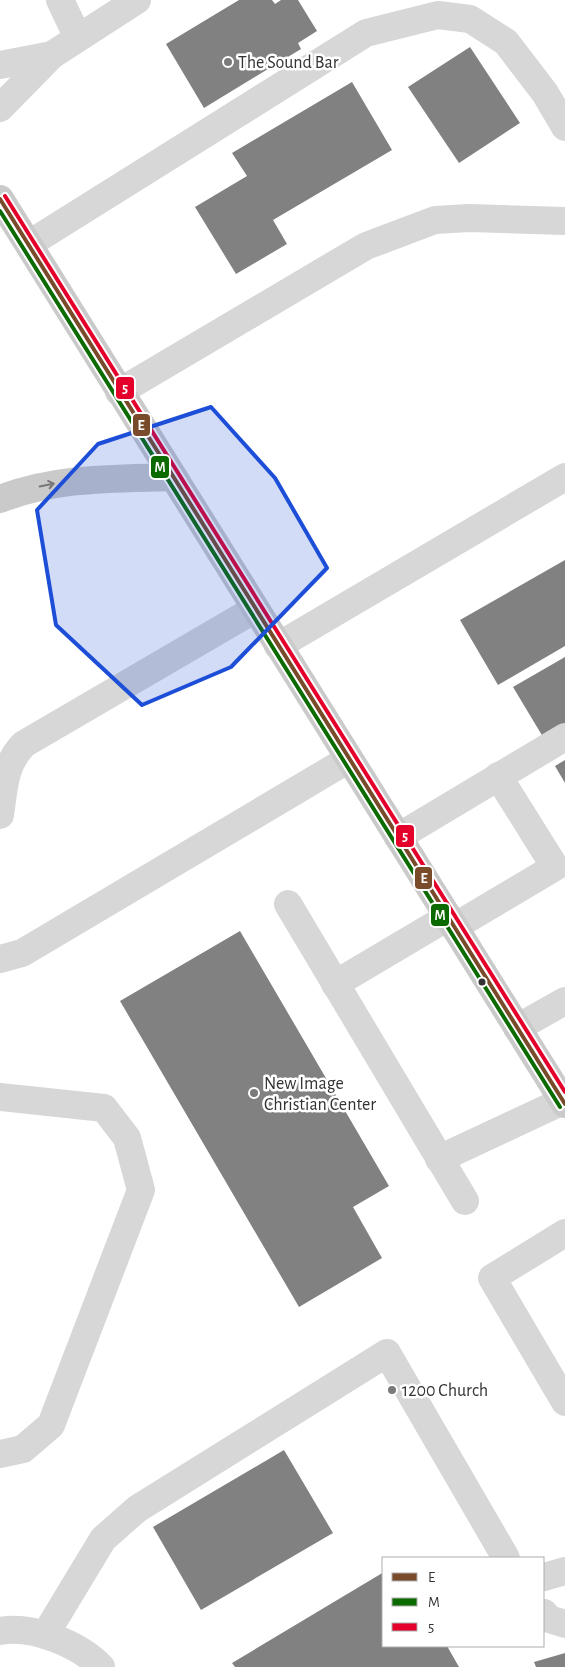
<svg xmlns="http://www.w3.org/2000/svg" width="565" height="1667" font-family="'Alegreya Sans',sans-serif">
<rect width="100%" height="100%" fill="#fff"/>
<g fill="#818181">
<polygon points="239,0 272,0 275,4 281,0 298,0 317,31 298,43 301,49 204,108 166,44"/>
<polygon points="470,47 520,123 459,163 408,87"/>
<polygon points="352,82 392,150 273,220 287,244 236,274 195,207 247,176 232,153"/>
<polygon points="565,560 565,646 498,685 460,620"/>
<polygon points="565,657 565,724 543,737 513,687"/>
<polygon points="565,760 565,783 555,766"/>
<polygon points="240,931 389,1186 353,1207 382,1258 299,1307 120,1001"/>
<polygon points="284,1450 333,1533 201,1610 153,1527"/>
<polygon points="384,1572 384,1646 447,1646 459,1667 235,1667 232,1663"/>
<polygon points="565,1653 565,1667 536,1667 534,1662"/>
</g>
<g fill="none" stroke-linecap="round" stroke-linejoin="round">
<g stroke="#d7d7d7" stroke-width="28">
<polyline points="60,0 78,38"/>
<polyline points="0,65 52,55"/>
<polyline points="0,108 52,55 137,0"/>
<polyline points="29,244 366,33 438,15 470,19 506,42 545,93 565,127"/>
<polyline points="119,392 366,246 435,220 469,218 565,221"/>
<polyline points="278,646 565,477"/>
<path d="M0 815C4 788 4 764 24 744L255 609"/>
<polyline points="398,837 565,737"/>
<polyline points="288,904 465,1201"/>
<polyline points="454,927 555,867 498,776"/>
<polyline points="0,959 22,953 349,759"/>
<polyline points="335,984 448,917"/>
<polyline points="517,1028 565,1001"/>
<polyline points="0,1097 104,1108 127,1138 141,1190 51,1425 23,1449 0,1454"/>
<polyline points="439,1159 563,1101"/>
<polyline points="565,1233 492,1278 565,1402"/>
<polyline points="544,1577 565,1571"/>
<polyline points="544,1613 549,1619 565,1624"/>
<path d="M0 1631C32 1625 79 1644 101 1667"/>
<polyline points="45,1635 103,1539 137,1509 387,1353 506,1558"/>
</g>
<g stroke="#cacaca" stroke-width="28">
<polyline points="0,199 565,1104"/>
<path d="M0 499C57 477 112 479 172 477"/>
</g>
<defs>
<polyline id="bus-1" points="0,199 565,1104"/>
<polyline id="bus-2" points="0,211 560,1107"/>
<polyline id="bus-3" points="5,196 565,1092"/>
</defs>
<use href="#bus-1" stroke="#fff" stroke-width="8"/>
<use href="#bus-2" stroke="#fff" stroke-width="8"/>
<use href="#bus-3" stroke="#fff" stroke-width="8"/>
<use href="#bus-1" stroke="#7a4b2a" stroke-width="4"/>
<use href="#bus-2" stroke="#0c6b00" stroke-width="4"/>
<use href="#bus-3" stroke="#e4002b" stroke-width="4"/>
</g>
<defs><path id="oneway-shaft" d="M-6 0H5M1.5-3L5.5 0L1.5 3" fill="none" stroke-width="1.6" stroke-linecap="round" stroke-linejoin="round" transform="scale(1.25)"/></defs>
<use stroke="#777" href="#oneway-shaft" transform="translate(47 485) rotate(-12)"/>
<path fill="#1d4ed8" fill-opacity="0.2" stroke="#1d4ed8" stroke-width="4" stroke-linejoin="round" d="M211 407 275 478 327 568 231 667 142 705 56 625 37 510 98 444Z"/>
<g fill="#7a7a7a" stroke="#fff" stroke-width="2">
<circle cx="228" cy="62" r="5"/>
<circle cx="254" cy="1093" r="5"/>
<circle cx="392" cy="1390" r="5"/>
</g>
<circle fill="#333" stroke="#fff" stroke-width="2" cx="482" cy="982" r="4.5"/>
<g text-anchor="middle" stroke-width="5" stroke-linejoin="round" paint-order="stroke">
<g font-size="18" fill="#333" stroke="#fff" text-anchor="start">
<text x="238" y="68">The Sound Bar</text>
<text x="264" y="1089">New Image<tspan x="264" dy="21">Christian Center</tspan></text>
<text x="402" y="1396">1200 Church</text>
</g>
</g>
<g stroke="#fff" stroke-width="2">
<rect x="115" y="376" width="20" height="24" rx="5" fill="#e4002b"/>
<rect x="132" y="413" width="19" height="24" rx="5" fill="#7a4b2a"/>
<rect x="150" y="455" width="20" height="24" rx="5" fill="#0c6b00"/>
<rect x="395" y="824" width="20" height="24" rx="5" fill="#e4002b"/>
<rect x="414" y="866" width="19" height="24" rx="5" fill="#7a4b2a"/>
<rect x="430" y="903" width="20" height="24" rx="5" fill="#0c6b00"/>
</g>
<g font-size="14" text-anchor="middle" font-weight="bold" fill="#fff">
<text x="125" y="393">5</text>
<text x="141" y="430">E</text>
<text x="160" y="472">M</text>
<text x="405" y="841">5</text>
<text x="424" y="883">E</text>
<text x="440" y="920">M</text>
</g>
<rect x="382" y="1557" width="162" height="90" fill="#ffffff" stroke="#adadad"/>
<rect x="392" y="1573" width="25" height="8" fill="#7a4b2a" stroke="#adadad"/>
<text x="428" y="1582" font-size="15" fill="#333333">E</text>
<rect x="392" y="1598" width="25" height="8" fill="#0c6b00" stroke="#adadad"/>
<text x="428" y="1607" font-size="15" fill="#333333">M</text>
<rect x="392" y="1623" width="25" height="8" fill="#e4002b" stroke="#adadad"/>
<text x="428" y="1632" font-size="15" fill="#333333">5</text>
</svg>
